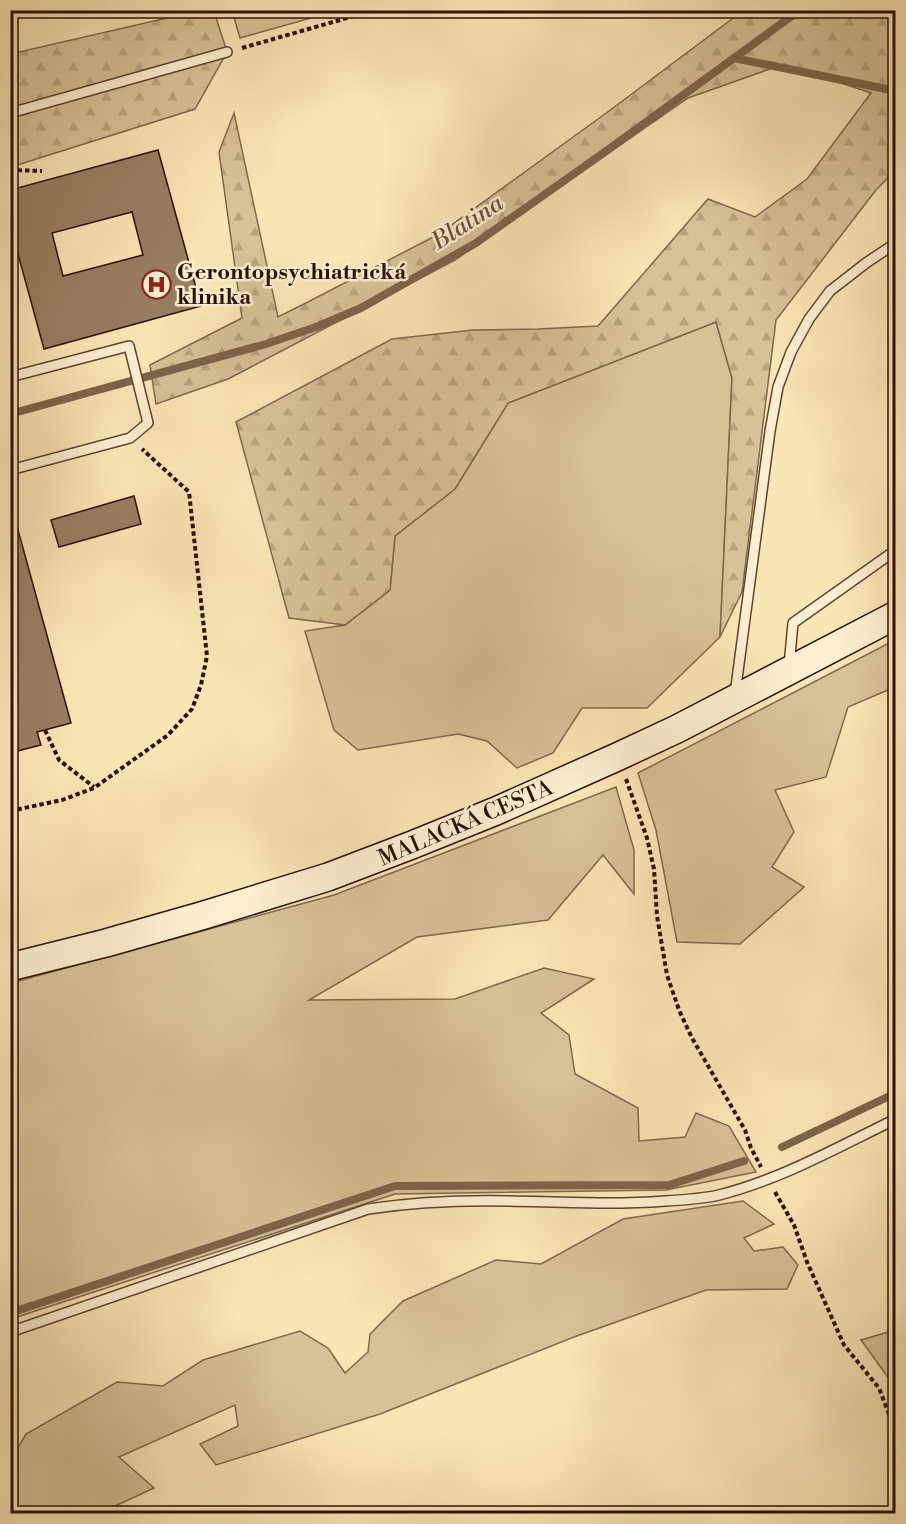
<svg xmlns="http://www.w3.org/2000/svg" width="906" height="1524" font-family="'Libre Bodoni',serif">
<defs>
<pattern id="forest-firs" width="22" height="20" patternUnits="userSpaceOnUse" patternTransform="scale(1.5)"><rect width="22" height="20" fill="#d7c197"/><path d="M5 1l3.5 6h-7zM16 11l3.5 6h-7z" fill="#b9a580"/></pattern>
</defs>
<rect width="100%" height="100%" fill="#fae5b5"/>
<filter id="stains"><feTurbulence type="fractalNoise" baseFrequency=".00333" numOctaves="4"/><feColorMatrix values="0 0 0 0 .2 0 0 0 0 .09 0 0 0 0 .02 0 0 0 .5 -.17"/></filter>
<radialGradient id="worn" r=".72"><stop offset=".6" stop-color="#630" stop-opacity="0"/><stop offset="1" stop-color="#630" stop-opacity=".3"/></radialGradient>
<g fill="#d7c197" stroke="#81684e" stroke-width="1.5">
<polygon points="232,11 232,10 336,11 240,38"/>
<polygon points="716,322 732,378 720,637 647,708 582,708 553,753 517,768 487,741 458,734 358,750 334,730 305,631 345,625 390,590 395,536 455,489 508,403"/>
<polygon points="895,640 895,687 848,707 826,777 775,790 794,832 772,867 804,887 740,944 677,942 656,830 638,773"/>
<polygon points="616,787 634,850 634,894 603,855 548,920 417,937 309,1000 455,999 544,968 594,979 541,1013 569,1035 575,1074 638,1108 639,1141 685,1137 696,1113 729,1126 756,1172 666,1190 395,1194 11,1319 11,983 334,895"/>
<polygon points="743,1201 774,1224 744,1238 754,1251 783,1247 798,1265 787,1289 706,1290 574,1337 380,1414 216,1465 200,1444 238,1426 235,1405 119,1457 154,1488 100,1513 11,1513 11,1459 26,1434 117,1382 163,1386 203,1360 300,1331 328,1348 345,1373 368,1352 370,1334 403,1301 496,1260 541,1264 623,1219"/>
<polygon points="895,1330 896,1330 895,1387 861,1340"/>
</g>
<g fill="url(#forest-firs)" stroke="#81684e" stroke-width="1.5">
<polygon points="202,10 214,11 227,52 195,109 11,167 10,54"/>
<polygon points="744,10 895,11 895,30 889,30 891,72 896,74 896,170 876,190 776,320 742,592 720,637 732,378 716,322 508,403 455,489 395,536 390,590 345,625 289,618 236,422 392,339 473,330 538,329 598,326 708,199 755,217 807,179 871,93 784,64 688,98 455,260 228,379 156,404 150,365 242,318 219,152 234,113 278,317 304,304 439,234 609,111"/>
</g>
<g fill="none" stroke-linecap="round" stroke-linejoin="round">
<g stroke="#7d644a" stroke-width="8">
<polyline points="734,58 896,91"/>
<polyline points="10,414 266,344 316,327 361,308 476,243 609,149 800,10"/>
<polyline points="782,1147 896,1093"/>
<polyline points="10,1313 395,1186 669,1185 744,1161"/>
</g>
</g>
<g fill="#977e60" stroke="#2b0f04" stroke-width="1.5" fill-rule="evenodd">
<path d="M158 150 201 306 44 349 10 225V190ZM132 212 143 255 63 276 52 233Z"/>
<polygon points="134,496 141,524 59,547 51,520"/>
<polygon points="10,508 12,508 71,723 37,732 41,745 10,753"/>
</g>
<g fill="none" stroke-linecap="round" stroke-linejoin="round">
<defs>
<g id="lane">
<polyline points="10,113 227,52"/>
<polyline points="10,377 129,346 148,423 130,438 10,470"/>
<polyline points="789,666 793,623 896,550"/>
<polyline points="735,694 770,431 778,387 791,352 809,319 830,291 866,263 896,243"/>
<path d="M10 1332 368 1209C415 1202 462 1200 509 1201 561 1202 613 1205 665 1201 683 1200 702 1199 719 1195 782 1179 838 1147 896 1119"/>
</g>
<polyline id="secondary" points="10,967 106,943 201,916 328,877 412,845 496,811 617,757 677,729 896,615"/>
</defs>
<use href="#lane" stroke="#5f4430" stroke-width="12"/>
<use href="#secondary" stroke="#2b0f04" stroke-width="30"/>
<g stroke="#2b0f04" stroke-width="4" stroke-dasharray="4.5 3" stroke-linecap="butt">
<polyline points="242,48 375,10"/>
<polyline points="10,170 42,171"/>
<polyline points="45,730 59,760 94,787"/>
<polyline points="626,779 647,838 654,869 657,916 667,975 679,1010 692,1038 745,1130 751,1148 761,1167"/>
<polyline points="10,811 62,800 94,788 168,735 192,709 201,685 207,656 189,492 142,449"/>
<polyline points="775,1192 794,1225 807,1262 844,1345 879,1388 896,1433"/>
</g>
<use href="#lane" stroke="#fceecf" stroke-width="9"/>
<use href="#secondary" stroke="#fceecf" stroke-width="27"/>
</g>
<defs>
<symbol id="hospital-ring" viewBox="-11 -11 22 22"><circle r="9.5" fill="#fceecf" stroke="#8f2418" stroke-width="1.5"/><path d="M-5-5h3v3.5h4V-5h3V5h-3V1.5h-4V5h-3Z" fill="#8f2418"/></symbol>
</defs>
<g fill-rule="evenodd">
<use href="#hospital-ring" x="140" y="268" width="33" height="33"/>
</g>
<g text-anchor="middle" stroke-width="5" stroke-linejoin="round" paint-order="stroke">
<g font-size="22" font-weight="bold" fill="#2b0f04" stroke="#fceecf" text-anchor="start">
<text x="177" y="279">Gerontopsychiatrická<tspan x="177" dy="25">klinika</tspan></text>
</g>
<g font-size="22" fill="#2b0f04" stroke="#fceecf">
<text transform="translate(465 822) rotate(-23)" y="8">MALACKÁ CESTA</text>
</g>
<g font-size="24" font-style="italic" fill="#694e39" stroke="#fceecf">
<text transform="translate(467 222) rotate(-33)" y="8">Blatina</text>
</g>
</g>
<rect width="906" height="1524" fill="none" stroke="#fae5b5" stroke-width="36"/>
<rect x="12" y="12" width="882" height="1500" fill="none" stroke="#2b0f04" stroke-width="3"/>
<rect x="18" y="18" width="870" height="1488" fill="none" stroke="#2b0f04" stroke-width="1.5"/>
<rect width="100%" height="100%" filter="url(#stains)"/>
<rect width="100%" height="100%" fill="url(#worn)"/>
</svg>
